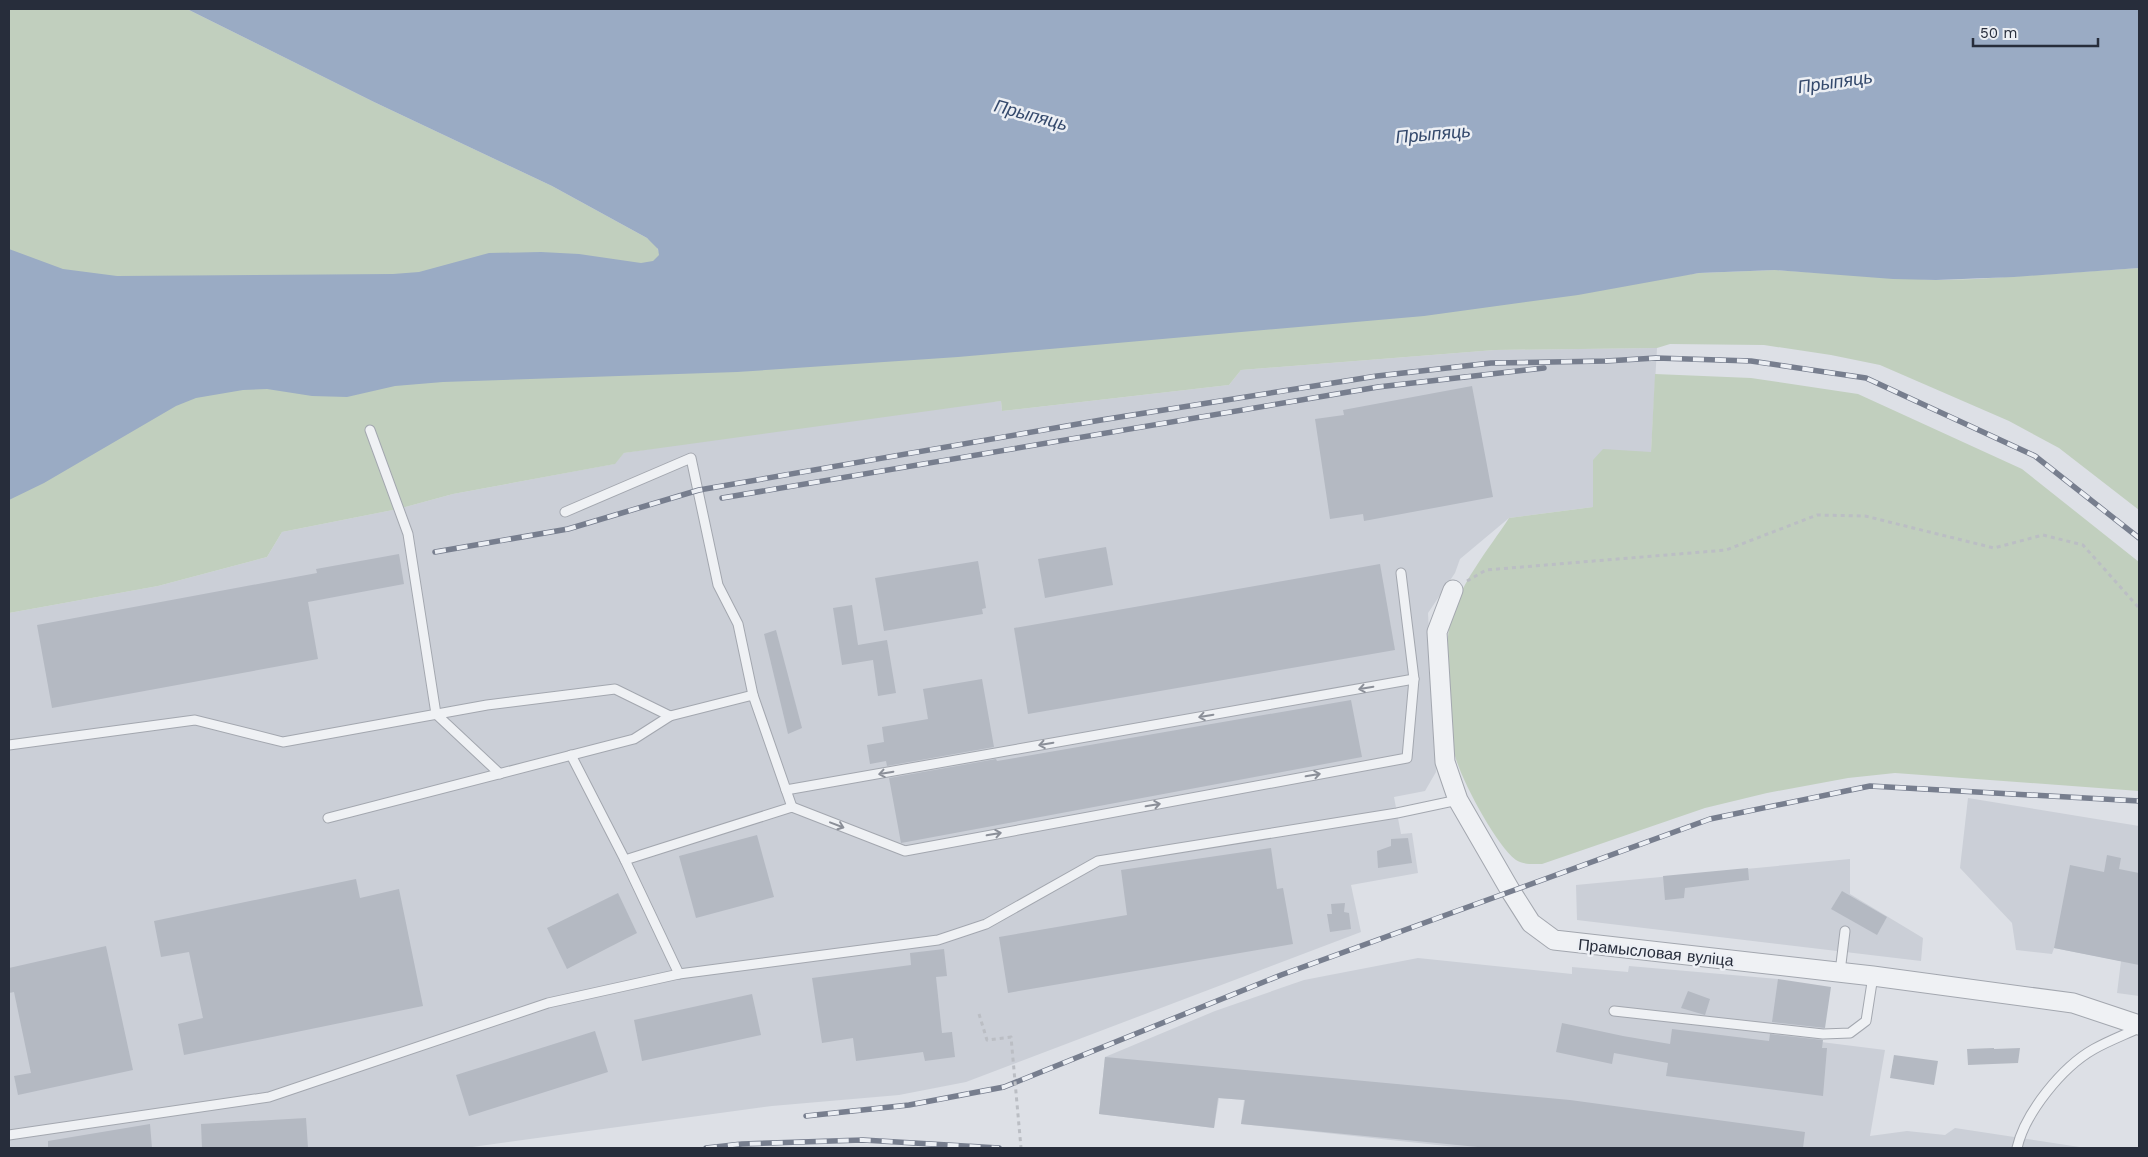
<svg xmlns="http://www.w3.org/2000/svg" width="2148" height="1157" font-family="'Work Sans',sans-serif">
<rect width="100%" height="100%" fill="#dde0e6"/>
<g fill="#cbcfd7">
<polygon points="1657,348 1651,452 1593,460 1593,507 1509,518 1460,559 1455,573 1428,613 1436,772 1425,791 1394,797 1401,834 1412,833 1418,873 1351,885 1361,932 966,1082 899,1095 772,1106 465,1148 9,1148 9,613 158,586 267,557 282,532 398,509 453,494 614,464 624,453 878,412 1001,401 1002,411 1229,385 1241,370 1495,350"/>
<polygon points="1968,798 2139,826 2139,996 2117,993 2121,961 2054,948 2052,954 2016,950 2012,923 1960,868"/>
<polygon points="1850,859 1850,894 1923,938 1921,961 1577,920 1576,885"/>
<polygon points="1418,958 1572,974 1572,967 1628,972 1629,966 1778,979 1825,1026 1821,1042 1885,1050 1870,1136 1907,1131 1945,1135 1955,1128 2086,1148 1465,1148 1241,1124 1244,1100 1219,1098 1214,1128 1099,1114 1105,1057 1215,1011 1304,980"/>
</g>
<g fill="#c1cfbe">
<polygon points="9,9 187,9 374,102 552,186 647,238 656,245 659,252 1662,278 1699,273 1775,270 1936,280 1976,279 2139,268 2139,510 2059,448 2009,421 1880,365 1831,355 1764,345 1670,344 1657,348 1495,350 1241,370 1229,385 1002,411 1001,401 624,453 615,464 453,494 398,509 282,532 267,557 158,586 9,613"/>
<path d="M1655 374 1751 378 1858 394 2022 469 2139 562V791L1895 773 1848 778 1767 793 1705 808 1542 864C1534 864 1523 865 1516 860 1496 845 1462 781 1455 756 1449 730 1450 703 1449 676 1448 659 1446 641 1450 623 1457 587 1489 549 1509 518L1593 507V460L1603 449 1651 452Z"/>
</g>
<polygon fill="#9aabc4" points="187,9 2139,9 2139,268 2014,277 1936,280 1893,279 1775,270 1699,273 1578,295 1424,316 958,357 737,372 443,382 395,386 347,397 312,396 267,389 243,390 196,398 176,406 44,483 9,500 9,249 63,269 117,276 393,274 419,272 489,253 541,252 579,254 641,263 653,261 659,255 658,249 647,238 552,186 374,102"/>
<g fill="#b4b9c2">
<polygon points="1472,386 1493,497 1364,521 1363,514 1330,519 1315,419 1344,415 1343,410"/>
<polygon points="1106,547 1113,585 1045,598 1038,559"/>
<polygon points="399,554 404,584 308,602 318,659 52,708 37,625 317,573 316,569"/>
<polygon points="978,561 986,608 982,609 983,614 884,631 875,578"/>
<polygon points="1380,564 1395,650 1028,714 1014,628"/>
<polygon points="852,605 858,645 887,640 896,693 878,696 873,660 842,665 833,608"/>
<polygon points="776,630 802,728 788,734 764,634"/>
<polygon points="982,679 994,747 887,766 886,761 870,764 867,745 884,742 882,727 928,719 923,689"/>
<polygon points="1351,700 1362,757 901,843 889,778 996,759 997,761"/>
<polygon points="757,835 774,897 696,918 679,856"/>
<polygon points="1408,838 1412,863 1378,868 1377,851 1391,846 1391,839"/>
<polygon points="1271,848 1277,889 1283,888 1293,944 1008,993 999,937 1127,915 1121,870"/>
<polygon points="2107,855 2121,858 2119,869 2139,873 2139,965 2054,948 2070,865 2104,872"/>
<polygon points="1748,868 1749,880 1685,888 1684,898 1665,900 1663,876"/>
<polygon points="356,879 360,898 399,889 423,1006 184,1055 178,1024 203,1018 189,952 161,957 154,921"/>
<polygon points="1842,891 1887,917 1877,935 1831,909"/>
<polygon points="618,893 637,933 567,969 547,928"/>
<polygon points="1345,903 1344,912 1349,913 1351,929 1330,932 1327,914 1332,914 1331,904"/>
<polygon points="106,946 133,1070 18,1095 14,1076 31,1073 14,992 9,993 9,968"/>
<polygon points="944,949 947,976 936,977 942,1033 952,1032 955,1057 925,1061 923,1052 856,1061 853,1038 822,1043 812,978 911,965 910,953"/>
<polygon points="1778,979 1831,987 1825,1028 1772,1022"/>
<polygon points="1688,991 1710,999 1705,1015 1681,1008"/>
<polygon points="752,994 761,1035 642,1061 634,1020"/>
<polygon points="1562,1023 1623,1036 1670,1044 1672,1029 1769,1041 1770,1034 1823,1040 1822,1048 1827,1048 1823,1096 1666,1076 1668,1063 1614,1053 1612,1064 1556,1052"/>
<polygon points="595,1031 608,1072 469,1116 456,1075"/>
<polygon points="1994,1048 1994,1049 2020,1048 2018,1063 1968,1065 1967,1049"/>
<polygon points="1894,1055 1938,1061 1934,1085 1890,1078"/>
<polygon points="1105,1057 1570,1100 1805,1132 1803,1148 1488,1148 1241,1124 1245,1100 1218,1098 1214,1128 1099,1114"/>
<polygon points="306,1118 308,1148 202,1148 201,1124"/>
<polygon points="150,1124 152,1148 48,1148 48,1141"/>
</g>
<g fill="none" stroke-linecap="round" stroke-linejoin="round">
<defs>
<g id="lane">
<polyline points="370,430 408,534 436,714 500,774"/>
<polyline points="565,512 691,458 718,585 738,624 753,695"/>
<polyline points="9,745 195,720 283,742 487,705 615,689 670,716 753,695 792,807"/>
<polyline points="571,755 625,860 679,974"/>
<polyline points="786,790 1414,679"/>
<polyline points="328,818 634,739 670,716"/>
<polyline points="625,860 792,807 905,851 1407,758 1414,679 1401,573"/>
<polyline points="1840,972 1845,931"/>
<polyline points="1614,1011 1823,1034 1850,1033 1866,1021 1873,976"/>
<polyline points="9,1135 269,1097 548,1003 679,974 938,940 986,924 1098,861 1397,813 1458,800"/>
<path d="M2017 1148C2025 1113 2062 1067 2094 1049 2108 1041 2124 1035 2139 1028"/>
</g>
<polyline id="street" points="1453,590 1437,632 1445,762 1458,800 1510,890 1531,923 1554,940 1873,976 2073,1003 2139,1025"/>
</defs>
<use href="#lane" stroke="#a3a7af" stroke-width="11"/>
<use href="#street" stroke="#a3a7af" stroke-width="21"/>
<polyline stroke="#bbbec4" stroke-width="3" stroke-dasharray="4 4" stroke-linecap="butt" points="1467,581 1486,570 1726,550 1817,515 1865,516 1994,548 2043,535 2083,545 2139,608"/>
<use href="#lane" stroke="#eff1f4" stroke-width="9"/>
<use href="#street" stroke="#eff1f4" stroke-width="19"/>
<defs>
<g id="rail">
<polyline points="722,498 1378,387 1544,368"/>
<polyline points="435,552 568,529 699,490 1101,420 1377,376 1491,363 1606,361 1656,358 1751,361 1866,378 2035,456 2139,538"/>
<polyline points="806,1116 909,1105 1004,1087 1281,975 1710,819 1870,786 2139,801"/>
<polyline points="706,1148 742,1144 863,1140 999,1148"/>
</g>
</defs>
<use href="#rail" stroke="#777e8e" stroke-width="5.5"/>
<use href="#rail" stroke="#eceff4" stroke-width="4" stroke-dasharray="11" stroke-linecap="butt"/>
<polyline stroke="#bbbec4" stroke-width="3" stroke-dasharray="4 4" stroke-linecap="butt" points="979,1014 987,1040 1011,1037 1021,1148"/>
</g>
<defs><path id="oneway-shaft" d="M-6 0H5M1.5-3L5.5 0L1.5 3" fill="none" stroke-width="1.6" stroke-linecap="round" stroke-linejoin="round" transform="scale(1.25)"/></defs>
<g stroke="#8b8f98">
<use href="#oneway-shaft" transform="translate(1366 688) rotate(170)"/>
<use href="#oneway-shaft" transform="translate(1206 716) rotate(170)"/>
<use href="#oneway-shaft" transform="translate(1046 744) rotate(170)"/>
<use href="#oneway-shaft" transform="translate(886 773) rotate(170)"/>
<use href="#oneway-shaft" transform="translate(1313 775) rotate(-10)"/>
<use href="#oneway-shaft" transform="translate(1153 805) rotate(-10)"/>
<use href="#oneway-shaft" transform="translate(837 825) rotate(21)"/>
<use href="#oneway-shaft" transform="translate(994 834) rotate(-10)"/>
</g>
<g text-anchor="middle" stroke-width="5" stroke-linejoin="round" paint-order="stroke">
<g font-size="16" fill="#272d3b" stroke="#eceff4">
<text transform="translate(1656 952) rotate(6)" y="6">Прамысловая вуліца</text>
</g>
<g font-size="18" font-style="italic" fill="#34496c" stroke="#eceff4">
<text transform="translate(1835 82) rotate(-8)" y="6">Прыпяць</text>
<text transform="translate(1031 115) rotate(15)" y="6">Прыпяць</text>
<text transform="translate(1433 134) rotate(-5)" y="6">Прыпяць</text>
</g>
</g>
<rect width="2148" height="1157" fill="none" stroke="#272d3b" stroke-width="20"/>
<path d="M1973 38v8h125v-8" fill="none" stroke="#272d3b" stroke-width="2.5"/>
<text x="1980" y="38" font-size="15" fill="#272d3b" stroke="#eceff4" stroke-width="4" paint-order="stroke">50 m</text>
</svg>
